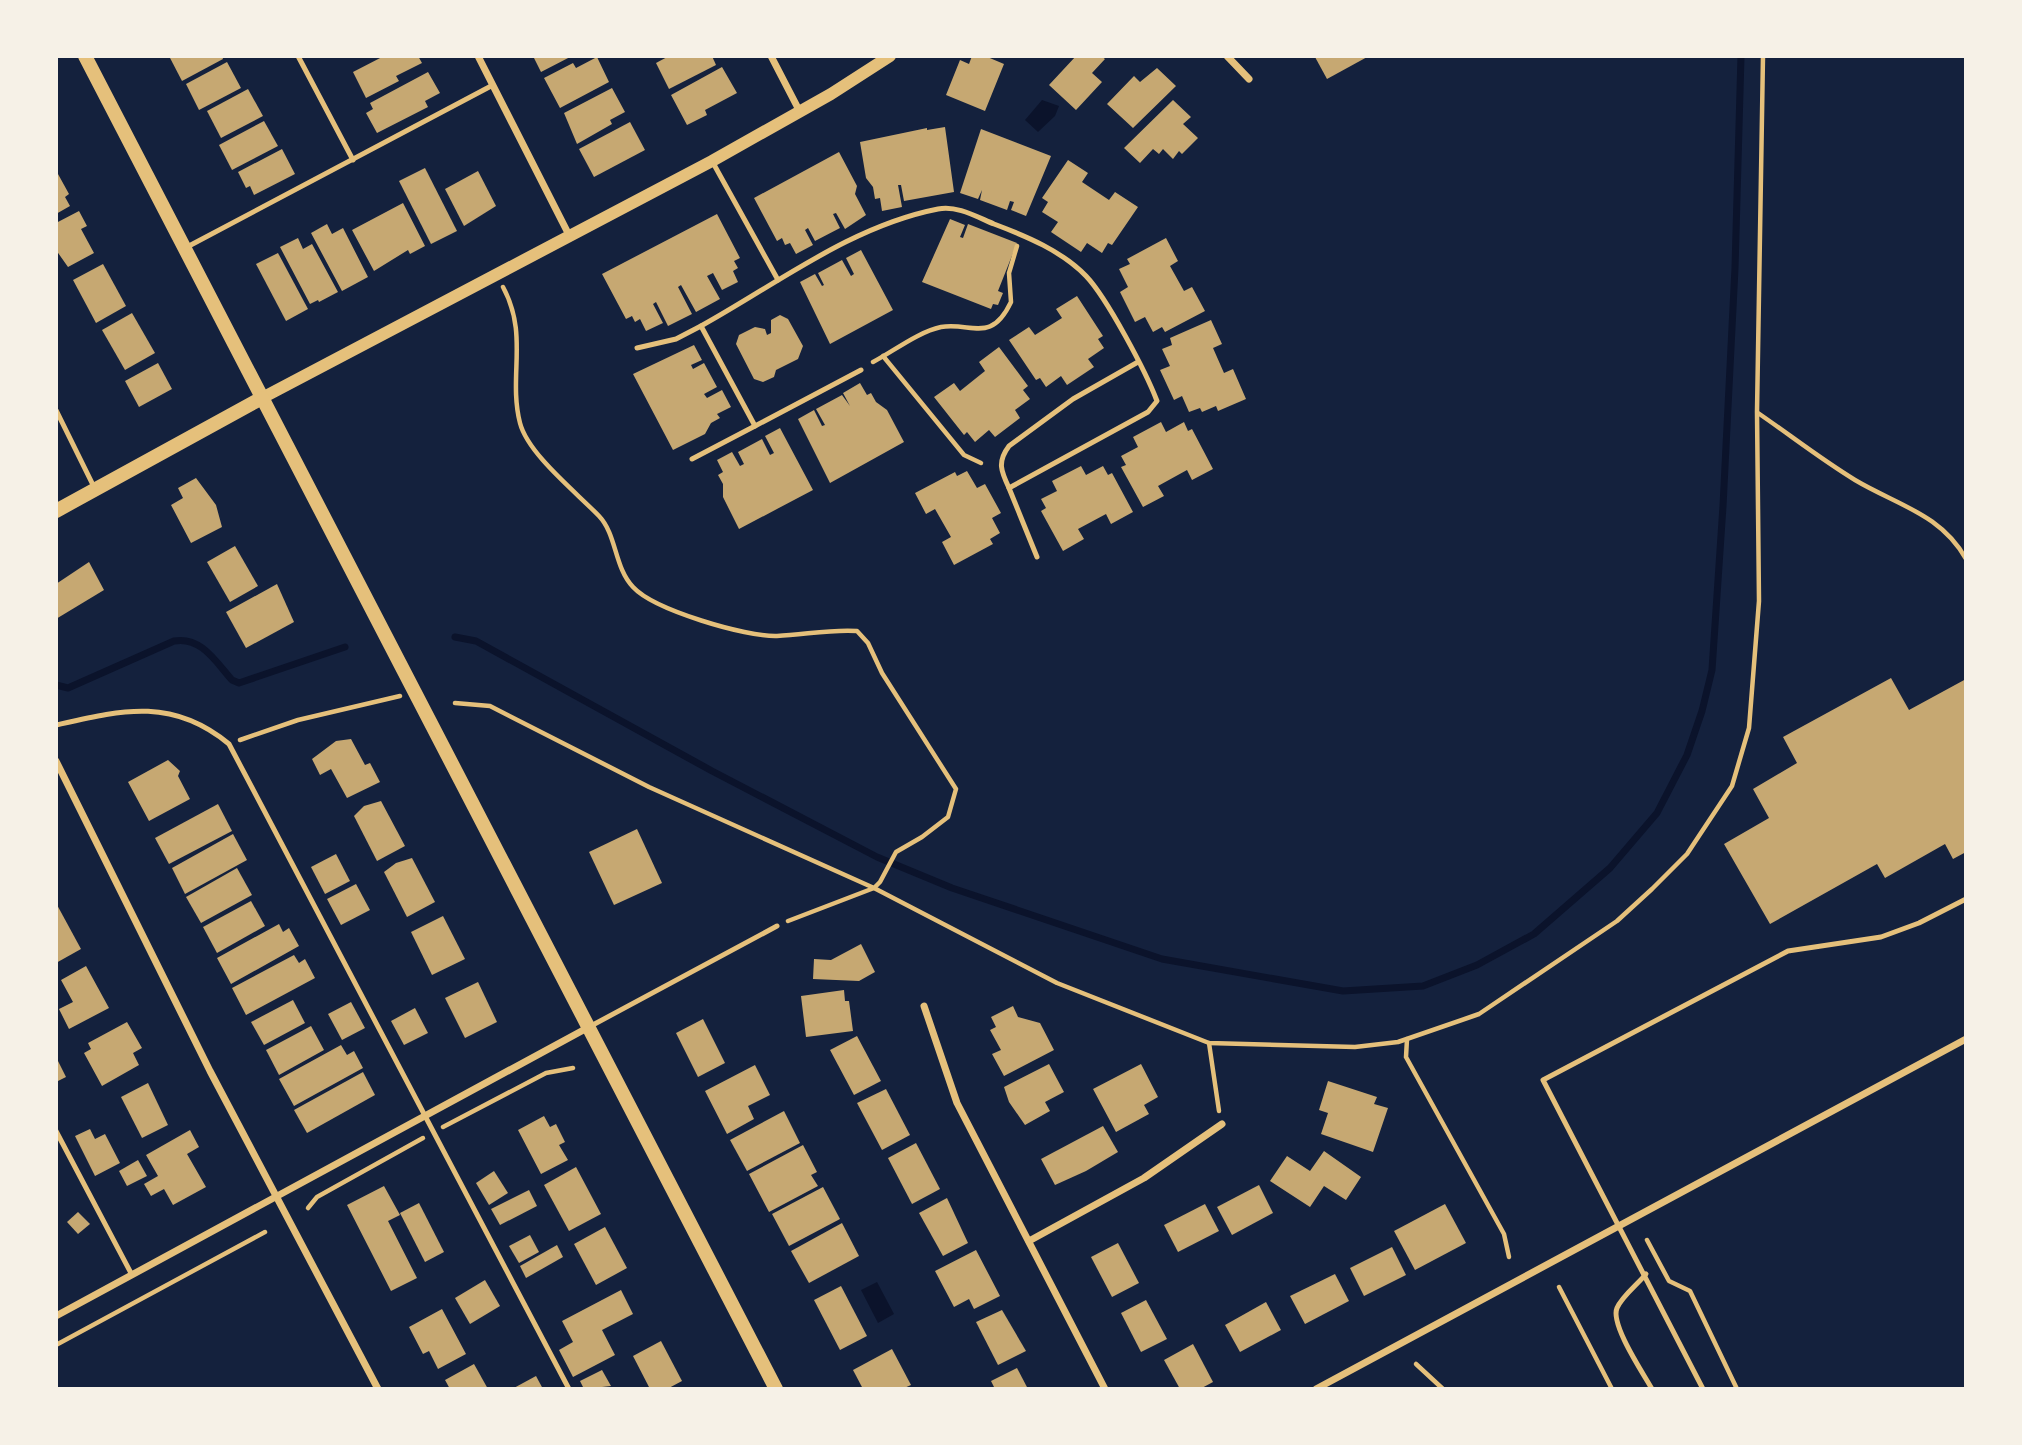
<svg xmlns="http://www.w3.org/2000/svg" width="2022" height="1445" font-family="'Public Sans',sans-serif">
<rect width="100%" height="100%" fill="#14213d"/>
<g fill="#0b132b">
<polygon points="1042,100 1059,106 1055,116 1038,132 1025,120"/>
<polygon points="877,1282 894,1314 878,1323 861,1290"/>
</g>
<g fill="none" stroke-linecap="round" stroke-linejoin="round">
<g stroke="#0b132b" stroke-width="7">
<polyline points="455,637 476,641 712,771 877,857 952,888 1162,959 1343,991 1423,986 1477,965 1534,934 1610,868 1657,813 1687,755 1702,711 1712,670 1723,506 1735,268 1741,56"/>
<path d="M56 685 68 688 174 641C201 636 216 662 232 680L239 683 345 647"/>
</g>
</g>
<g fill="#c6a872">
<polygon points="169,56 222,56 223,59 182,81"/>
<polygon points="384,56 418,56 422,63 396,76 399,81 366,98 353,72"/>
<polygon points="533,56 572,56 541,72"/>
<polygon points="669,56 712,56 716,65 669,89 656,63"/>
<polygon points="972,56 985,56 1004,64 985,111 946,95 960,60 969,64"/>
<polygon points="1076,56 1101,56 1105,59 1092,73 1102,82 1076,110 1049,85"/>
<polygon points="1317,56 1369,56 1327,79 1315,57"/>
<polygon points="597,57 609,82 560,108 544,78 573,63 576,68"/>
<polygon points="227,62 241,88 199,110 186,84"/>
<polygon points="722,67 737,93 705,110 707,115 687,125 671,95"/>
<polygon points="1157,68 1176,86 1133,128 1107,104 1134,76 1140,82"/>
<polygon points="428,72 440,93 425,101 428,107 377,133 366,113 373,109 370,103"/>
<polygon points="612,88 625,112 610,120 612,124 577,144 564,113"/>
<polygon points="248,89 263,116 221,138 207,111"/>
<polygon points="1173,100 1191,117 1183,124 1198,138 1182,154 1179,151 1173,159 1163,149 1159,154 1153,149 1140,163 1124,148"/>
<polygon points="264,121 278,146 232,170 219,145"/>
<polygon points="630,122 645,150 594,177 579,149"/>
<polygon points="945,127 954,192 904,201 901,185 898,185 902,207 882,211 880,198 875,199 873,187 866,178 860,142 927,128 927,130"/>
<polygon points="981,129 1051,156 1026,216 1011,210 1014,202 1010,201 1007,210 980,200 982,190 978,199 960,193"/>
<polygon points="282,149 295,174 254,195 250,186 246,188 238,172"/>
<polygon points="839,152 857,186 855,194 866,215 845,229 836,213 833,214 840,228 815,241 808,228 805,230 813,245 796,254 790,243 785,245 782,238 777,241 754,198"/>
<polygon points="1068,160 1088,173 1082,182 1109,200 1115,192 1138,207 1112,245 1108,243 1102,253 1087,243 1081,252 1051,232 1058,222 1042,212 1048,202 1042,198"/>
<polygon points="425,168 457,231 431,244 399,181"/>
<polygon points="478,171 496,206 464,226 445,189"/>
<polygon points="58,174 69,194 65,197 70,206 56,214"/>
<polygon points="403,203 425,246 410,254 408,250 374,271 352,230"/>
<polygon points="79,211 87,226 81,229 94,253 68,267 56,250 56,223"/>
<polygon points="717,214 740,258 734,261 738,268 733,271 738,282 722,290 713,273 707,276 720,299 696,312 681,285 678,287 692,314 668,326 656,302 653,304 663,323 646,331 640,319 635,322 632,316 626,319 602,274"/>
<polygon points="950,219 965,225 960,237 963,238 968,224 1017,243 998,291 1003,293 998,305 993,304 991,309 922,282"/>
<polygon points="327,224 332,234 343,228 368,277 342,291 311,233"/>
<polygon points="298,238 303,249 312,244 338,292 319,302 318,300 310,304 280,247"/>
<polygon points="1166,238 1178,261 1170,266 1184,291 1192,287 1205,311 1165,332 1162,327 1153,332 1145,317 1135,322 1120,292 1128,287 1119,269 1130,264 1127,259"/>
<polygon points="861,250 893,310 830,344 800,282 815,274 822,286 824,285 818,273 842,260 851,276 854,274 846,258"/>
<polygon points="278,253 308,309 286,321 256,264"/>
<polygon points="103,264 126,306 96,323 73,280"/>
<polygon points="1077,296 1103,336 1098,339 1104,348 1088,359 1094,367 1067,385 1061,376 1046,387 1040,378 1036,380 1009,340 1029,327 1035,335 1062,318 1056,309"/>
<polygon points="132,313 155,353 125,370 102,330"/>
<polygon points="780,315 788,319 803,346 798,359 776,370 774,377 763,382 754,379 736,344 739,335 755,327 765,329 767,335 771,333 771,320"/>
<polygon points="1211,320 1222,344 1213,348 1224,373 1233,369 1246,399 1218,411 1216,406 1202,412 1200,408 1189,412 1182,396 1174,400 1160,370 1170,366 1162,349 1172,345 1170,338"/>
<polygon points="694,345 702,360 691,365 693,369 704,363 717,387 704,394 707,398 722,390 731,407 717,414 720,418 711,423 705,434 673,450 633,374"/>
<polygon points="999,347 1028,386 1023,390 1030,399 1015,410 1020,418 995,437 989,430 975,442 967,432 964,435 934,397 954,383 960,391 985,371 979,362"/>
<polygon points="158,363 172,389 139,407 125,381"/>
<polygon points="860,383 867,395 871,393 876,402 887,410 904,442 830,483 798,419 814,410 822,426 825,425 816,409 842,395 850,406 843,393"/>
<polygon points="1161,422 1166,432 1184,422 1188,431 1192,429 1213,469 1192,480 1187,470 1158,486 1164,496 1143,507 1121,467 1126,465 1121,456 1138,447 1133,437"/>
<polygon points="780,428 813,490 739,529 723,497 723,484 718,475 723,472 717,460 732,452 740,466 744,464 738,452 762,439 770,455 774,453 765,436"/>
<polygon points="1081,466 1086,475 1103,466 1108,475 1112,473 1133,512 1111,524 1106,514 1078,529 1084,539 1063,551 1041,511 1046,508 1041,499 1057,491 1052,481"/>
<polygon points="967,471 977,488 985,484 1001,513 992,518 1000,533 990,539 993,544 954,565 942,542 951,537 935,509 926,514 915,493 955,472 957,476"/>
<polygon points="196,478 216,505 222,527 191,543 171,505 183,498 178,488"/>
<polygon points="235,546 258,586 230,602 207,562"/>
<polygon points="89,562 104,590 56,619 56,584"/>
<polygon points="277,584 294,622 246,648 226,612"/>
<polygon points="1891,678 1909,710 1966,679 1966,852 1953,859 1945,844 1885,878 1877,864 1770,924 1724,844 1769,818 1753,789 1797,763 1783,737"/>
<polygon points="351,739 365,765 370,763 380,782 347,798 331,769 320,775 312,759 336,741"/>
<polygon points="168,760 180,771 178,776 190,799 149,821 128,782"/>
<polygon points="381,801 405,846 377,861 354,816 364,806"/>
<polygon points="218,804 232,831 169,864 155,838"/>
<polygon points="637,829 662,883 614,905 589,852"/>
<polygon points="233,834 247,860 185,894 172,868"/>
<polygon points="336,854 350,881 325,894 311,867"/>
<polygon points="412,858 435,902 407,917 384,872 396,863"/>
<polygon points="237,868 252,895 201,923 186,897"/>
<polygon points="356,884 370,910 341,925 327,899"/>
<polygon points="251,901 265,926 217,953 203,927"/>
<polygon points="56,903 81,949 56,963"/>
<polygon points="443,916 465,959 432,975 411,932"/>
<polygon points="279,924 283,932 289,928 299,946 231,984 217,958"/>
<polygon points="861,944 875,972 859,981 813,979 814,959 831,960"/>
<polygon points="294,955 299,963 305,959 315,978 246,1015 232,988"/>
<polygon points="86,966 109,1008 69,1029 59,1009 73,1002 61,980"/>
<polygon points="478,982 497,1022 465,1038 445,998"/>
<polygon points="844,990 845,1001 849,1001 853,1031 806,1037 801,996"/>
<polygon points="293,1000 305,1023 264,1045 251,1022"/>
<polygon points="351,1002 365,1028 342,1040 328,1014"/>
<polygon points="1013,1006 1018,1017 1040,1023 1054,1050 1004,1076 992,1054 1001,1050 990,1030 996,1027 991,1017"/>
<polygon points="415,1008 428,1033 404,1045 391,1021"/>
<polygon points="703,1019 725,1063 698,1077 676,1033"/>
<polygon points="127,1022 142,1048 133,1053 139,1065 102,1086 84,1053 91,1049 88,1043"/>
<polygon points="311,1026 324,1050 279,1075 266,1050"/>
<polygon points="857,1036 881,1081 854,1095 830,1050"/>
<polygon points="341,1045 347,1055 354,1051 363,1068 294,1106 279,1079"/>
<polygon points="56,1057 66,1077 56,1082"/>
<polygon points="1049,1064 1064,1092 1045,1102 1050,1111 1025,1125 1009,1102 1004,1087"/>
<polygon points="1141,1064 1158,1097 1144,1105 1149,1114 1116,1132 1093,1089"/>
<polygon points="755,1065 770,1095 748,1106 754,1119 727,1134 705,1091"/>
<polygon points="363,1072 375,1095 307,1133 294,1110"/>
<polygon points="1328,1081 1377,1097 1374,1104 1388,1108 1373,1152 1321,1134 1328,1113 1319,1110"/>
<polygon points="148,1083 168,1125 142,1138 121,1097"/>
<polygon points="886,1089 910,1135 882,1150 857,1103"/>
<polygon points="784,1111 800,1143 747,1171 730,1140"/>
<polygon points="544,1116 550,1127 556,1124 565,1142 559,1145 568,1160 541,1174 518,1130"/>
<polygon points="1103,1126 1118,1152 1086,1171 1055,1185 1041,1159"/>
<polygon points="90,1129 95,1139 105,1134 120,1163 95,1176 75,1136"/>
<polygon points="190,1130 199,1147 187,1154 206,1187 173,1205 164,1189 151,1196 144,1184 158,1176 146,1155"/>
<polygon points="916,1143 940,1189 912,1204 888,1158"/>
<polygon points="803,1145 817,1172 811,1175 818,1186 769,1212 749,1174"/>
<polygon points="1324,1151 1361,1177 1346,1200 1324,1186 1310,1207 1270,1181 1287,1156 1310,1171"/>
<polygon points="138,1160 147,1176 127,1186 119,1171"/>
<polygon points="576,1167 601,1214 569,1231 544,1185"/>
<polygon points="494,1171 508,1193 489,1205 476,1183"/>
<polygon points="1259,1185 1273,1213 1232,1235 1217,1207"/>
<polygon points="384,1186 400,1215 388,1221 417,1278 391,1291 347,1205"/>
<polygon points="823,1187 840,1219 789,1246 772,1214"/>
<polygon points="529,1190 537,1206 500,1225 491,1209"/>
<polygon points="947,1198 968,1243 943,1256 919,1213"/>
<polygon points="419,1203 444,1252 425,1262 400,1213"/>
<polygon points="1205,1204 1219,1231 1178,1252 1164,1225"/>
<polygon points="1445,1204 1466,1243 1415,1270 1394,1231"/>
<polygon points="78,1212 90,1224 78,1234 67,1222"/>
<polygon points="842,1223 859,1256 809,1283 791,1251"/>
<polygon points="605,1227 627,1268 596,1285 574,1244"/>
<polygon points="530,1235 539,1252 519,1263 509,1246"/>
<polygon points="1118,1243 1139,1283 1112,1297 1091,1257"/>
<polygon points="557,1245 563,1257 526,1278 520,1266"/>
<polygon points="1392,1247 1406,1275 1364,1296 1350,1268"/>
<polygon points="976,1250 1000,1296 974,1309 969,1299 954,1307 935,1271"/>
<polygon points="1335,1274 1349,1301 1305,1324 1290,1296"/>
<polygon points="485,1280 500,1306 470,1324 455,1298"/>
<polygon points="841,1286 867,1336 840,1350 814,1300"/>
<polygon points="621,1290 633,1314 602,1330 615,1355 573,1377 559,1350 573,1342 562,1321"/>
<polygon points="1146,1300 1167,1339 1141,1352 1121,1313"/>
<polygon points="1266,1302 1281,1330 1240,1352 1225,1325"/>
<polygon points="442,1309 466,1354 438,1369 429,1351 423,1354 409,1327"/>
<polygon points="1002,1310 1026,1351 998,1365 976,1322"/>
<polygon points="661,1341 682,1381 667,1389 650,1389 633,1356"/>
<polygon points="1193,1344 1213,1382 1200,1389 1180,1389 1164,1360"/>
<polygon points="892,1349 911,1385 902,1389 863,1389 853,1370"/>
<polygon points="474,1364 488,1389 450,1389 445,1380"/>
<polygon points="1017,1368 1028,1389 995,1389 991,1381"/>
<polygon points="602,1370 611,1386 584,1389 580,1381"/>
<polygon points="536,1376 543,1389 512,1389"/>
</g>
<g fill="none" stroke-linecap="round" stroke-linejoin="round">
<g stroke="#e5c07b" stroke-width="4.5">
<polyline points="883,356 964,455 981,463"/>
<path d="M873 362C894 351 918 332 941 327 972 322 991 344 1011 302L1009 273 1017 246"/>
<path d="M1758 413C1790 435 1822 460 1855 480 1897 505 1941 514 1966 559"/>
<path d="M455 703 490 706 649 787 874 888 880 882 896 852 922 837 948 817 956 789 882 673 868 643 857 631C830 629 804 635 777 636 746 637 654 610 633 587 614 567 617 535 599 516 576 492 528 454 520 423 508 376 529 335 503 287"/>
<polyline points="240,740 298,720 400,696"/>
<polyline points="788,921 874,888 1057,983 1209,1043 1355,1047 1398,1042 1479,1014 1617,921 1652,889 1687,854 1732,786 1749,728 1759,601 1757,412 1763,56"/>
<polyline points="1407,1039 1406,1057 1504,1234 1509,1257"/>
<polyline points="1209,1043 1219,1111"/>
<polyline points="443,1127 546,1073 573,1068"/>
<polyline points="308,1208 317,1197 423,1138"/>
<polyline points="1647,1240 1669,1281 1690,1291 1737,1389"/>
<polyline points="1559,1287 1612,1389"/>
<polyline points="56,1345 265,1232"/>
<polyline points="1416,1364 1443,1389"/>
</g>
<g stroke="#e5c07b" stroke-width="5">
<polyline points="298,56 353,160"/>
<polyline points="712,161 778,280"/>
<polyline points="187,247 493,85"/>
<polyline points="637,348 676,339 701,326"/>
<path d="M861 370 755 426 701 326C777 284 851 226 938 209 957 205 977 217 994 224 1026 236 1062 251 1086 276 1107 298 1146 372 1157 401L1148 412 1009 488 1037 557"/>
<polyline points="56,410 94,487"/>
<polyline points="692,459 755,426"/>
<path d="M1009 488C1001 471 997 462 1009 446L1073 399 1138 362"/>
<path d="M56 725C122 710 172 697 229 744L569 1389"/>
<polyline points="589,1027 777,926"/>
<polyline points="56,1131 132,1275"/>
<path d="M1646 1274C1638 1284 1622 1296 1617 1308 1610 1324 1643 1373 1652 1389"/>
<polyline points="1703,1389 1543,1080 1788,951 1881,937 1919,923 1966,899"/>
</g>
<g stroke="#e5c07b" stroke-width="7">
<polyline points="478,56 569,235"/>
<polyline points="771,56 800,112"/>
<polyline points="1227,56 1249,79"/>
<polyline points="56,761 210,1071 378,1389"/>
<polyline points="924,1006 957,1103 1105,1389"/>
<polyline points="1029,1241 1144,1178 1222,1124"/>
<polyline points="56,1316 589,1027"/>
<polyline points="1316,1389 1966,1039"/>
</g>
<polyline stroke="#e5c07b" stroke-width="12" points="262,398 712,161 831,94 890,56"/>
<g stroke="#e5c07b" stroke-width="14">
<polyline points="85,56 776,1389"/>
<polyline points="56,511 262,398"/>
</g>
</g>
<rect width="2022" height="1445" fill="none" stroke="#f6f1e7" stroke-width="116"/>
</svg>
